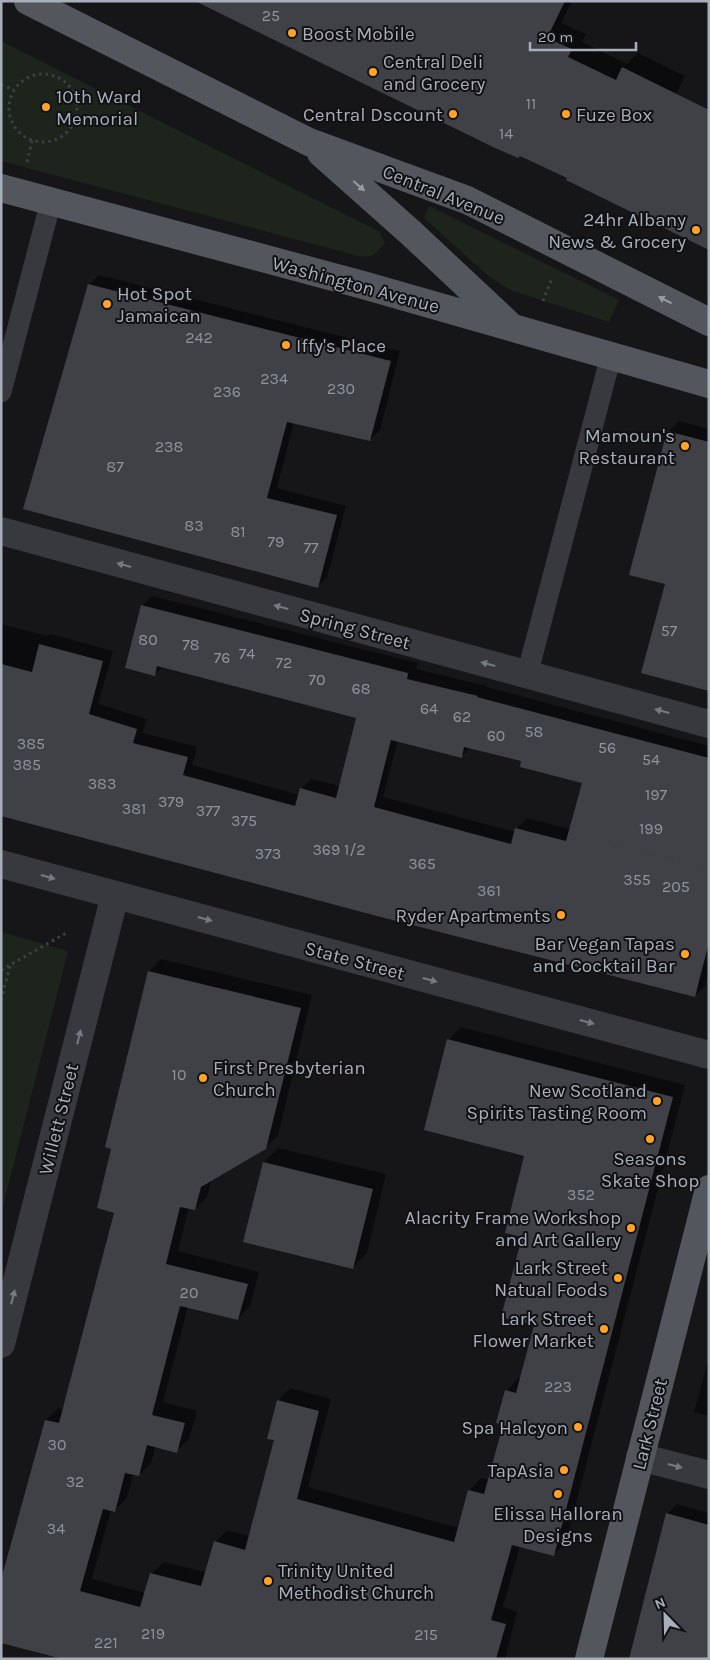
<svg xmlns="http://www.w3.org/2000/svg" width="710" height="1660" font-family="Karla,sans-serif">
<rect width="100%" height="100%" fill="#161619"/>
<g fill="#1c241c">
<path d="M1 41 380 232 385 243C375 255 373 258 358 256L1 161Z"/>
<polygon points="429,206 619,300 609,322 510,290 486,274 424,218"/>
<polygon points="1,932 68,951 1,1214"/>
</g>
<g fill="#0007" fill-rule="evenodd">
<polygon points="197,1 572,1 561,23 586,34 582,42 627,64 638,53 685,76 676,94 569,178"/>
<polygon points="99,275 400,351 380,430 370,440 294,422 277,488 346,506 327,577 317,587 89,285"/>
<polygon points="679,421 709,429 709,690 666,583 668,432"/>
<path d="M152 596 418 663 416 669 487 686 486 687 709 746V969L705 986 695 996 1 800V624L48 636 50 634 113 651 98 704 147 719 143 733 197 747 192 765 299 795 301 789 311 779 340 786 358 717 163 666 155 675 142 606ZM398 740 461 757 471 747 523 760 583 782 571 829 527 818 517 828 516 832 383 797Z"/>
<polygon points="161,959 312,995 278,1135 265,1148 212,1179 207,1197 195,1209 189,1207 178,1251 259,1272 250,1306 238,1319 188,1306 163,1402 197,1411 189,1439 176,1451 156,1446 151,1463 139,1475 133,1474 127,1498 114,1511 111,1510 92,1579 146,1593 151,1574 164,1562 206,1572 215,1542 227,1530 250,1536 275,1440 278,1401 290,1388 331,1399 308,1487 459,1528 469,1491 481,1478 489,1480 504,1424 506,1391 519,1378 521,1379 535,1324 523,1236 526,1156 448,1040 461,1027 685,1085 566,1542 554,1554 520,1546 503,1607 517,1612 505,1659 69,1659 46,1420 58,1408 64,1409 116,1212 113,1148 149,972"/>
<polygon points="278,1148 386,1174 367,1253 353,1267 264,1162"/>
<polygon points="709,1357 709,1416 694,1412"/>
<polygon points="677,1504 709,1513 709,1659 667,1514"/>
</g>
<g fill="#404146" fill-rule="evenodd">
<polygon points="195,1 565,1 547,38 572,49 568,57 616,80 622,67 709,110 709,250 566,180 567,178 520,156 518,158 493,147"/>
<polygon points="88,284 391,361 370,441 287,422 267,498 337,515 318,588 23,509"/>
<polygon points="667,431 709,442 709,691 641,673 665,584 629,575"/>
<path d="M141 605 408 673 407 679 478 696 477 697 709 758V942L695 997 377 916 1 816V664L32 672 39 644 103 661 89 714 137 729 133 743 188 757 183 775 295 806 300 788 336 798 356 718 157 666 155 676 125 668ZM391 740 462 758 464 747 521 761 520 767 582 783 566 841 515 828 511 844 374 807Z"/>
<polygon points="148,971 301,1008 266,1149 201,1187 195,1210 180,1207 166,1264 248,1284 238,1320 180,1306 152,1415 185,1423 177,1453 147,1445 139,1476 125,1473 115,1512 103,1509 80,1591 140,1607 150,1573 201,1586 214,1541 245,1550 274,1440 267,1439 277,1400 319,1411 297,1499 454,1542 468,1490 484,1494 503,1425 496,1423 505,1390 516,1393 534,1325 501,1317 522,1237 505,1233 524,1156 424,1130 447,1039 673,1097 554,1556 512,1545 491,1620 506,1624 496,1659 63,1659 1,1643 1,1580 45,1420 59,1423 114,1213 97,1208 111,1149 105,1147"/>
<polygon points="263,1162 373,1189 353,1269 243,1242"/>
<polygon points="666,1513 709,1525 709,1659 629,1659"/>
</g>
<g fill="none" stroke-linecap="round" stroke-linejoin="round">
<g stroke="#3d4045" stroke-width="3" stroke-dasharray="2.5 4" stroke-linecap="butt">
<circle cx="43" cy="108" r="34"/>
<polyline points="1,85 14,90"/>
<polyline points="27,162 32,141"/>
<polyline points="543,301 552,278"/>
<polyline points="596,838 709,870"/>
<polyline points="1,970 68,932"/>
<polyline points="1,1000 10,966"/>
</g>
<g stroke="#37393e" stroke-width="21">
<polyline points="1,392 51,201"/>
<polyline points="527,675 611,356"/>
</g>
<g stroke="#37393e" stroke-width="28">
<polyline points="1,531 709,724"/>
<polyline points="1,864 709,1055"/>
<polyline points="1,1344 115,895"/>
<polyline points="640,1457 709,1475"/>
</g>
<g stroke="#53565d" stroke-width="28">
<polyline points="28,1 309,142 467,200 709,322"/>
<polyline points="321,153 411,233 507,323"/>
<polyline points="1,188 363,285 709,384"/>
<polyline points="589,1659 709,1189"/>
</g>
</g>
<defs><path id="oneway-solid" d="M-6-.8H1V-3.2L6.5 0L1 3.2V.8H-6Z" transform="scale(1.25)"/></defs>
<g fill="#969da7">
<use href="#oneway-solid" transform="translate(359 186) rotate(41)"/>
<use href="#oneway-solid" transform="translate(665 300) rotate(-153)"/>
</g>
<g fill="#757a82">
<use href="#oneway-solid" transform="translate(124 565) rotate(-165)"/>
<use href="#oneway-solid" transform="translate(281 607) rotate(-165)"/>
<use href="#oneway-solid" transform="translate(488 664) rotate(-165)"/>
<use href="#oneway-solid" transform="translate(662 711) rotate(-165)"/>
<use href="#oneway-solid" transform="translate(48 877) rotate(15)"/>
<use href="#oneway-solid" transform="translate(205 919) rotate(15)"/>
<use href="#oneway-solid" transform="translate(430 980) rotate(15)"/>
<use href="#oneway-solid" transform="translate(587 1022) rotate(15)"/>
<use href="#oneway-solid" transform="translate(79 1037) rotate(-76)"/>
<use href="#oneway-solid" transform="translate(13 1297) rotate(-76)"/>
<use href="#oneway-solid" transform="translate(675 1466) rotate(15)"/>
</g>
<g fill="#ffa328" stroke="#111114" stroke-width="2">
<circle cx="292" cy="33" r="5"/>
<circle cx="373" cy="72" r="5"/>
<circle cx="46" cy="107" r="5"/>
<circle cx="453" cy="114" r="5"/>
<circle cx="566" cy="114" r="5"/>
<circle cx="696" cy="230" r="5"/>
<circle cx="107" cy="304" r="5"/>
<circle cx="286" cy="345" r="5"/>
<circle cx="685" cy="446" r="5"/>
<circle cx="561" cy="915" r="5"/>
<circle cx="685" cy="954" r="5"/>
<circle cx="203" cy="1078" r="5"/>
<circle cx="657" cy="1101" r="5"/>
<circle cx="650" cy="1139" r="5"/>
<circle cx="631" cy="1228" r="5"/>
<circle cx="618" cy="1278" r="5"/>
<circle cx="604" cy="1329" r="5"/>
<circle cx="578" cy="1427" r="5"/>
<circle cx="564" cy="1470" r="5"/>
<circle cx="558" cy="1494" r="5"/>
<circle cx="268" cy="1581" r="5"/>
</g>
<g text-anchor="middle" stroke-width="4" stroke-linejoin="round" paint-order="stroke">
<g font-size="16" fill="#8d949d">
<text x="271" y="21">25</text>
<text x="531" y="109">11</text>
<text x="506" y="139">14</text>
<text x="199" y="343">242</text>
<text x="274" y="384">234</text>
<text x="341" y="394">230</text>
<text x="227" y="397">236</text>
<text x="169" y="452">238</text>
<text x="115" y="472">87</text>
<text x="194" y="531">83</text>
<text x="238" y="537">81</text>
<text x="276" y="547">79</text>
<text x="311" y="553">77</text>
<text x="669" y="636">57</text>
<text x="148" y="645">80</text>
<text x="191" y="650">78</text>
<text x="247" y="659">74</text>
<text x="222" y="663">76</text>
<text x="284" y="668">72</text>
<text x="317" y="685">70</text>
<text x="361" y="694">68</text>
<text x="429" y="714">64</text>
<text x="462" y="722">62</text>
<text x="534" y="737">58</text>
<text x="496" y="741">60</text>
<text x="31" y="749">385</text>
<text x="607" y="753">56</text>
<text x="651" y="765">54</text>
<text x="27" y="770">385</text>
<text x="102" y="789">383</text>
<text x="656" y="800">197</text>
<text x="171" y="807">379</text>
<text x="134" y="814">381</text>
<text x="208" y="816">377</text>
<text x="244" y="826">375</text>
<text x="651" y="834">199</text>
<text x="339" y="855">369 1/2</text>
<text x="268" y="859">373</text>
<text x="422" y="869">365</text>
<text x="637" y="885">355</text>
<text x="676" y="892">205</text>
<text x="489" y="896">361</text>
<text x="179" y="1080">10</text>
<text x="581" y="1200">352</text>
<text x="189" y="1298">20</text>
<text x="558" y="1392">223</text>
<text x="57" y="1450">30</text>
<text x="75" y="1487">32</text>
<text x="56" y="1534">34</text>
<text x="153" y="1639">219</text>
<text x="426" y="1640">215</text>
<text x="106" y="1648">221</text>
</g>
<g font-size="19" fill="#a7afba" stroke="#111114" text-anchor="end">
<text x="302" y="40" text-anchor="start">Boost Mobile</text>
<text x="383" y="68" text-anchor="start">Central Deli<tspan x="383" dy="22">and Grocery</tspan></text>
<text x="56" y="103" text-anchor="start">10th Ward<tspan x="56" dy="22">Memorial</tspan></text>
<text x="443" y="121">Central Dscount</text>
<text x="576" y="121" text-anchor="start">Fuze Box</text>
<text x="686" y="226">24hr Albany<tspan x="686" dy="22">News &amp; Grocery</tspan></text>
<text x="117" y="300" text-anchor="start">Hot Spot<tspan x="117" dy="22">Jamaican</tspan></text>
<text x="296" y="352" text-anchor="start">Iffy's Place</text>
<text x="675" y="442">Mamoun's<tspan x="675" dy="22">Restaurant</tspan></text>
<text x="551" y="922">Ryder Apartments</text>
<text x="675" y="950">Bar Vegan Tapas<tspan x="675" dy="22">and Cocktail Bar</tspan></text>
<text x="213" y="1074" text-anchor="start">First Presbyterian<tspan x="213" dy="22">Church</tspan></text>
<text x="647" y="1097">New Scotland<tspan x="647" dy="22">Spirits Tasting Room</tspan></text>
<text x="650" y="1165" text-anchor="middle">Seasons<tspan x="650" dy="22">Skate Shop</tspan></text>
<text x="621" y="1224">Alacrity Frame Workshop<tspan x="621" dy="22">and Art Gallery</tspan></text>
<text x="608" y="1274">Lark Street<tspan x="608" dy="22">Natual Foods</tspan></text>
<text x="594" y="1325">Lark Street<tspan x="594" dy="22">Flower Market</tspan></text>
<text x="568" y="1434">Spa Halcyon</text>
<text x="554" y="1477">TapAsia</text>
<text x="558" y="1520" text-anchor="middle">Elissa Halloran<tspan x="558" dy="22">Designs</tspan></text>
<text x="278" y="1577" text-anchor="start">Trinity United<tspan x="278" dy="22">Methodist Church</tspan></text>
</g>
<g font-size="19" fill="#a7afba" stroke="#111114">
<text transform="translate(444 194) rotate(22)" y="7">Central Avenue</text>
<text transform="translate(356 284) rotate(15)" y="7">Washington Avenue</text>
<text transform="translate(355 628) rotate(15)" y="7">Spring Street</text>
<text transform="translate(355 960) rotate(15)" y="7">State Street</text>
<text transform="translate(58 1119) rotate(-76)" y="7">Willett Street</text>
<text transform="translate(649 1424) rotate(-76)" y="7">Lark Street</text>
</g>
</g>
<rect width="710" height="1660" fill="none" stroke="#a7afba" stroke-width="5"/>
<g transform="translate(665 1615) rotate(337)" stroke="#111114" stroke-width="4" paint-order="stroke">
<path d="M0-4L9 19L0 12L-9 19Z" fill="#a7afba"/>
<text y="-8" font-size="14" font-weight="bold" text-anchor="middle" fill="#a7afba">N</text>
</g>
<path d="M530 42v8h106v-8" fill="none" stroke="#a7afba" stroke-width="2.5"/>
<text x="538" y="42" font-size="15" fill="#a7afba" stroke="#111114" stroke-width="4" paint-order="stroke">20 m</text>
</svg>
